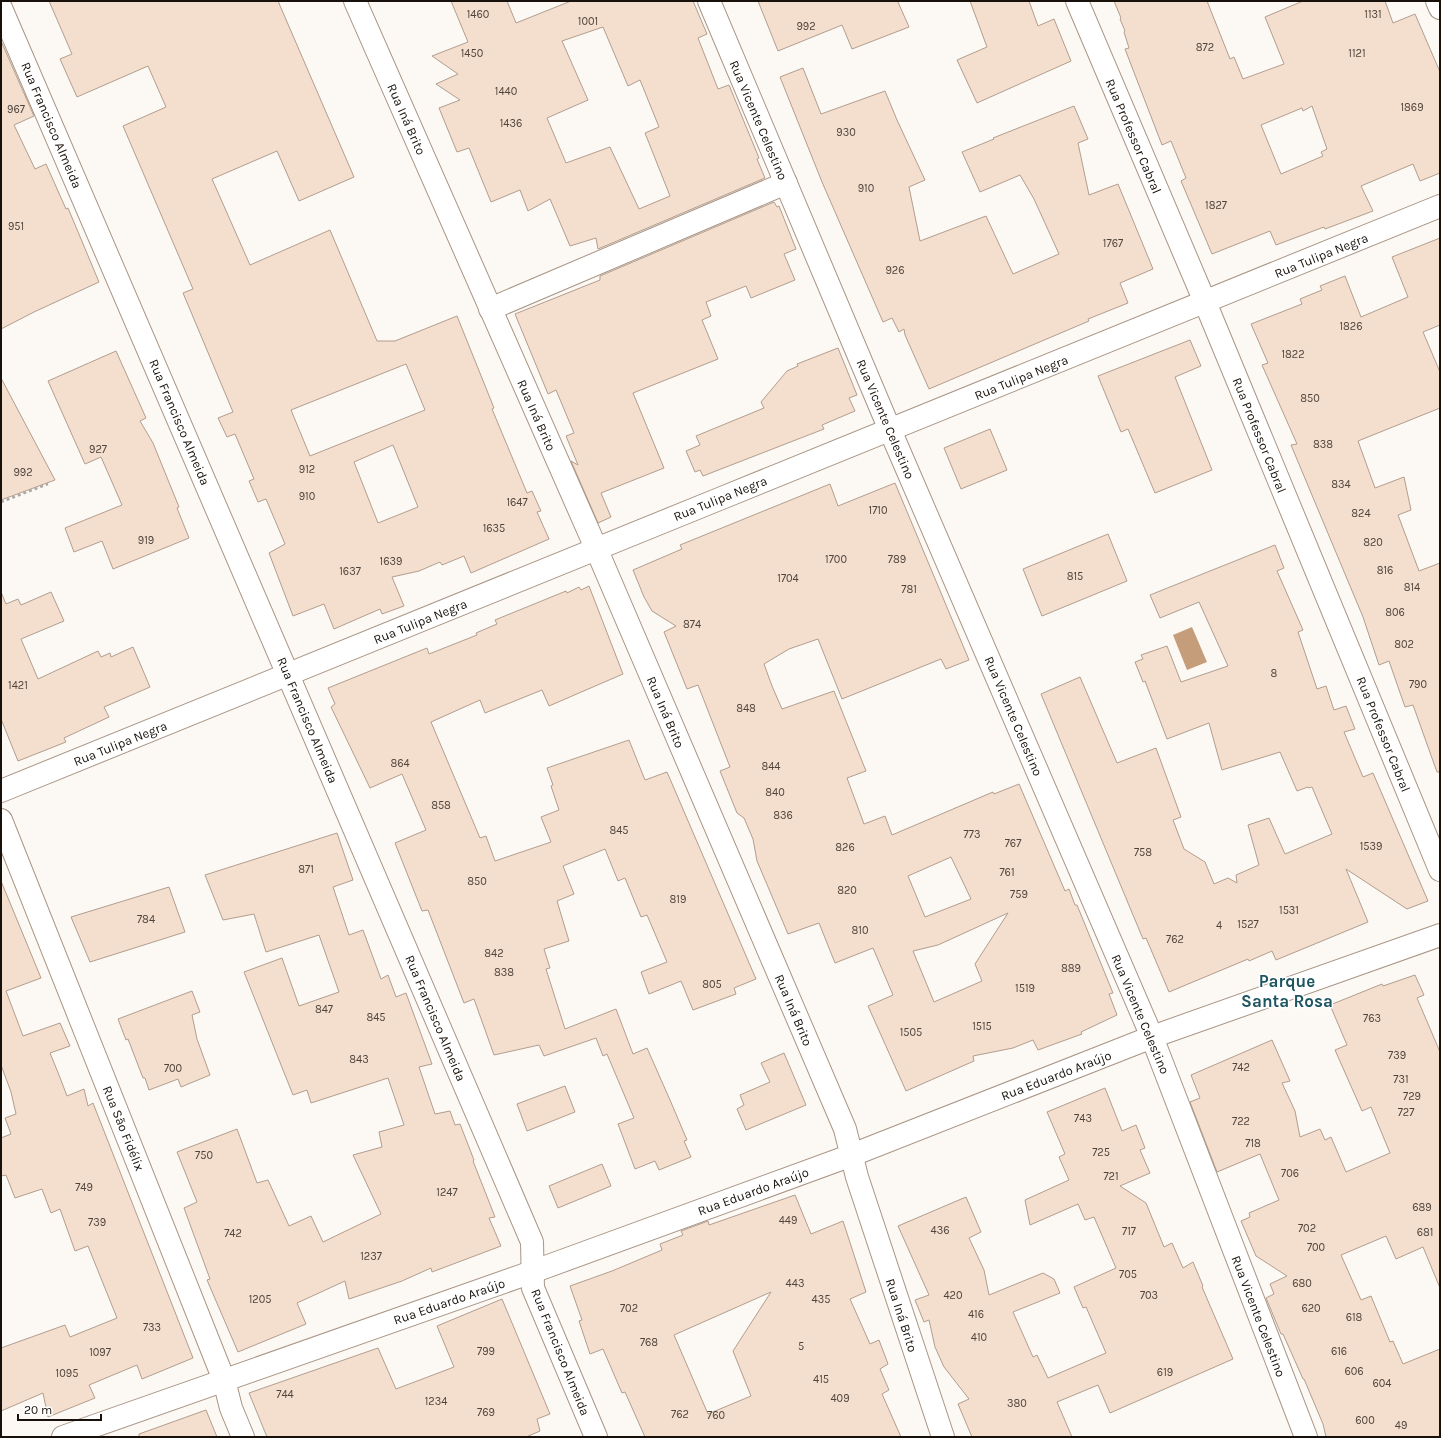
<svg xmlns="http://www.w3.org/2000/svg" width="1441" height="1438" font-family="Karla,sans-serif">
<rect width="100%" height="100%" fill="#fcf8f4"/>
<polygon fill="#c59d7b" points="1192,627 1207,662 1187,670 1173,635"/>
<g fill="#f4decd" stroke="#b29e8e" fill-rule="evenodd">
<path d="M49 1H278L354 177 299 201 277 151 212 179 250 265 330 230 377 341H395L457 316 494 408 492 409 527 493 532 491 541 511 537 512 549 539 471 573 464 556 442 565 440 562 419 571 392 577 404 606 382 614 380 609 334 629 324 604 293 616 269 553 285 544 266 499 258 502 249 481 254 479 235 434 227 437 218 418 233 412 183 293 193 289 123 126 166 107 148 66 77 97 60 59 72 54ZM406 364 425 410 310 456 291 410ZM393 445 418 507 378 523 354 462Z"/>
<path d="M451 1H507L516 23 571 1H693L707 34 698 38 718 89 729 85 759 158 757 159 765 178 598 249 596 238 570 246 550 199 528 211 520 190 491 202 469 148 457 152 439 108 460 100 436 84 458 74 432 56 468 42ZM603 27 628 86 640 80 659 127 645 133 670 196 639 209 610 147 566 163 547 118 588 100 562 41Z"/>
<polygon points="758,1 899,1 898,2 909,27 852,49 842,25 778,51"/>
<polygon points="970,1 1029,1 1038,26 1054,19 1071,61 977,103 957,60 987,47"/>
<path d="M1114 1H1207L1230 59 1234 57 1243 79 1284 64 1265 17 1303 1H1385L1393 23 1415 14 1440 72V173L1420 181 1413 164 1361 186 1373 211 1325 229 1324 227 1276 245 1270 231 1212 254 1181 181 1186 178 1171 141 1162 145 1125 49 1129 48 1124 32 1125 31 1120 19 1121 18ZM1312 106 1327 149 1321 152 1323 156 1281 174 1261 125 1302 108 1303 111Z"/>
<polygon points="1,41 34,116 14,125 35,169 46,164 66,209 68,208 99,282 34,312 1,329"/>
<polygon points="803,68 821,114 885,91 897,120 925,180 909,187 920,241 986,216 1013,274 1059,254 1034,199 1020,175 980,192 962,152 994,139 993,138 1074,106 1088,139 1078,143 1089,195 1118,184 1153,269 1120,283 1128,303 1088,319 1089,321 929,389 905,335 904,329 899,332 892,318 883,322 822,182 780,77"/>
<polygon points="774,202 777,207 779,206 796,249 784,254 795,280 751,298 746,286 706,302 711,316 702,320 718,359 633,393 664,468 601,493 611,517 598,523 571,461 578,465 566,436 574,433 556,390 548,394 515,314 600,280 600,276"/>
<polygon points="1440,238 1440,325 1423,332 1440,372 1440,408 1358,441 1375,488 1404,477 1411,510 1398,515 1419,571 1440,563 1440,772 1437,772 1413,705 1405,707 1389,661 1379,665 1363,617 1291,445 1297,444 1262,365 1268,363 1251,324 1302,304 1300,299 1322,290 1320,286 1345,276 1361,317 1408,297 1392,257"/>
<polygon points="1190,340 1201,366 1175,377 1212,470 1155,493 1128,429 1121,432 1098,376"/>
<polygon points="838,348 857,395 849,398 855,411 822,425 824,429 703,476 700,470 695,472 686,451 700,445 696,436 764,408 761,402 787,371 798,366 797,364"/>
<polygon points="116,351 146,418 140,421 153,443 179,507 177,508 189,538 113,569 102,541 74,552 65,528 122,505 101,457 85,464 48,381"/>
<polygon points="1,378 55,480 1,500"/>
<polygon points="990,429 1007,470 961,489 944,448"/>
<path d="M895 483 969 660 946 669 941 659 842 699 818 639 789 649 764 664 772 686 782 709 834 691 866 771 847 778 864 824 885 816 892 835 993 792 994 794 1019 784 1065 891 1069 889 1075 905H1077L1113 993 1109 994 1117 1015 1081 1032 1082 1034 1038 1050 1033 1040 1013 1048 973 1056 974 1061 906 1091 868 1006 893 995 873 948 835 963 819 923 788 934 757 861 753 839 744 818 737 813 720 771 730 767 698 685 687 689 664 632 676 626 652 611 644 597 633 570 682 549 680 545 830 484 838 506ZM951 857 971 899 925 917 908 876ZM1008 913 975 964 982 981 934 1002 913 951 938 945Z"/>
<polygon points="1108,534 1127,581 1042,616 1023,569"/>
<polygon points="1275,545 1284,568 1277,571 1303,630 1298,632 1317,689 1326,686 1334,710 1346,706 1355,729 1344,732 1363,777 1373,773 1428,901 1407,909 1346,869 1368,922 1276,960 1272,951 1249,961 1248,959 1169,992 1146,938 1143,939 1041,694 1080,677 1117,763 1156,748 1181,817 1173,820 1184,849 1205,862 1214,884 1228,878 1237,883 1236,875 1259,865 1248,825 1269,818 1285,854 1332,834 1312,787 1308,788 1308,787 1297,791 1280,752 1222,770 1209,723 1167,739 1145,681 1143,682 1135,662 1143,659 1141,655 1167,646 1181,682 1228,666 1199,602 1160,618 1150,595"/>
<polygon points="589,586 623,674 549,706 542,690 485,713 480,700 431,722 480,838 486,836 495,861 551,842 541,817 559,810 551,786 553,785 547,768 629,740 645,780 667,772 756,979 734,988 736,994 693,1010 681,981 649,994 641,972 667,962 647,915 641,917 625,878 618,881 605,849 563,866 574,894 557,901 569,941 544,949 550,968 546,969 565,1029 616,1009 633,1054 647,1048 670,1100 687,1140 684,1141 691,1157 659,1170 655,1161 635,1169 618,1124 634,1118 607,1054 603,1056 596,1038 544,1056 539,1045 494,1055 474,999 464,1003 428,910 422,911 395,843 426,830 402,774 370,788 331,707 335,704 328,688 427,648 429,654 477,635 476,633 497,624 495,620 566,591 567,593 579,587 581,590"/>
<polygon points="1,592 6,604 18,599 21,605 51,592 64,621 21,639 38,679 98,651 101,657 110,653 111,657 133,647 150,687 104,707 109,717 64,738 66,742 18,761 1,719"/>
<polygon points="337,833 353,880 333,887 349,935 363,930 381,979 388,975 396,997 406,993 432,1064 419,1067 435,1114 450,1111 455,1125 460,1124 474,1160 473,1161 495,1217 489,1218 501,1246 432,1272 431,1268 402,1281 349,1299 345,1281 297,1303 306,1324 238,1352 207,1280 210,1279 184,1208 197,1202 177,1152 237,1129 257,1183 268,1180 289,1226 311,1216 323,1242 381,1214 353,1155 382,1147 379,1132 404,1125 388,1078 311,1103 307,1090 293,1095 244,972 282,958 299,1006 339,992 319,935 266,952 254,914 223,920 205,875"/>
<polygon points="1,881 41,978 6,991 23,1036 60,1023 70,1046 50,1053 59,1075 67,1096 84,1089 88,1106 93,1103 193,1358 142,1379 137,1365 89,1385 95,1398 48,1417 43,1393 1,1411 1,1348 65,1325 70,1337 117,1318 88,1246 75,1251 60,1209 51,1213 42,1189 15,1198 6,1175 1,1176 1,1138 11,1134 5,1118 16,1114 11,1092 1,1065"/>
<polygon points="169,887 185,932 90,962 71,917"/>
<polygon points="1415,975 1424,995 1417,998 1440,1052 1440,1288 1423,1247 1396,1259 1386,1236 1341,1255 1361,1300 1371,1296 1390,1342 1393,1341 1403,1364 1440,1349 1440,1437 1326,1437 1323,1424 1304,1379 1303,1379 1283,1334 1281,1334 1266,1298 1274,1294 1270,1284 1287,1276 1256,1256 1241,1221 1250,1217 1249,1213 1279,1200 1260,1154 1217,1172 1190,1102 1200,1098 1191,1075 1272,1040 1290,1081 1282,1083 1295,1111 1300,1137 1320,1129 1325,1140 1331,1137 1346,1172 1390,1153 1371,1107 1362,1111 1335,1050 1347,1045 1330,1005 1382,984 1383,986"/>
<polygon points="192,991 200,1012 192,1015 197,1039 210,1075 181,1087 178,1079 149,1090 145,1078 143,1078 128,1039 126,1040 118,1019"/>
<polygon points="784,1053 806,1105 746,1130 737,1109 744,1105 740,1095 770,1082 761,1063"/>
<polygon points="565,1086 575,1112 527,1131 517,1104"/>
<polygon points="1105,1088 1122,1131 1136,1125 1145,1148 1140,1150 1150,1173 1120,1186 1146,1203 1164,1247 1172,1243 1183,1268 1193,1262 1203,1286 1202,1287 1233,1359 1110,1413 1098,1385 1057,1402 1072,1437 972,1437 958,1404 969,1399 944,1367 935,1347 929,1320 924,1322 915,1300 929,1295 898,1226 966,1197 981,1232 969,1238 984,1270 989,1295 1043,1273 1054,1279 1060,1293 1013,1312 1033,1357 1037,1355 1048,1378 1106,1353 1086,1307 1083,1308 1074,1287 1116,1268 1094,1217 1085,1220 1078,1204 1030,1225 1025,1200 1069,1180 1059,1157 1065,1154 1047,1112"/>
<polygon points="602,1164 611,1186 558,1208 549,1186"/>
<path d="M795 1195 811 1234 843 1221 866 1292 850 1299 870 1344 879 1340 888 1364 880 1369 889 1390 882 1394 901 1437H645L625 1392 622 1393 603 1349 590 1354 579 1321 582 1320 570 1286 612 1271 662 1250 660 1244 683 1235 681 1231 708 1221 709 1225ZM771 1292 733 1351 751 1396 708 1414 674 1335Z"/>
<polygon points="502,1299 550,1414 537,1419 540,1431 526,1437 267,1437 249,1393 378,1348 396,1389 454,1367 437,1326"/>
<polygon points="206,1410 217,1437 139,1437 139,1434"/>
</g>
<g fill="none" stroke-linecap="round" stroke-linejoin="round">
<defs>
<g id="minor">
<polyline points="355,1 596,548 845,1129 857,1177 943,1437"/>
<polyline points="709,1 890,430 1152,1037 1306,1437"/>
<polyline points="1077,1 1205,302 1440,870"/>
<polyline points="1437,1 1440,8"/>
<polyline points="1,8 532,1242 533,1288 596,1437"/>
<polyline points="490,309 786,183"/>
<path d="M1 791C481 596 960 401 1440 206"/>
<polyline points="1,820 224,1380 231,1408 243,1437"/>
<polyline points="63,1437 532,1272 852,1155 1152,1037 1440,935"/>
</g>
</defs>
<use href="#minor" stroke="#a99584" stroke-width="24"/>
<polyline stroke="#aca7a2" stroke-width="2.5" stroke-dasharray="3 3" stroke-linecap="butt" points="1,502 48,484"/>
<use href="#minor" stroke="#fff" stroke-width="22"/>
</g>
<g text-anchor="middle" stroke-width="3" stroke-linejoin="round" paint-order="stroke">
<g font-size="11" fill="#4f443c">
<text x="478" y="18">1460</text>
<text x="1373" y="18">1131</text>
<text x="588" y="25">1001</text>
<text x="806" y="30">992</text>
<text x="1205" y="51">872</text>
<text x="472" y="57">1450</text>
<text x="1357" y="57">1121</text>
<text x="506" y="95">1440</text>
<text x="1412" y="111">1869</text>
<text x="16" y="113">967</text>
<text x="511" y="127">1436</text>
<text x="846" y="136">930</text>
<text x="866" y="192">910</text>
<text x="1216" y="209">1827</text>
<text x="16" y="230">951</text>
<text x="1113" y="247">1767</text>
<text x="895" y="274">926</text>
<text x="1351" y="330">1826</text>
<text x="1293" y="358">1822</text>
<text x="1310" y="402">850</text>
<text x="1323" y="448">838</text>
<text x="98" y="453">927</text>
<text x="307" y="473">912</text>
<text x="23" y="476">992</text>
<text x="1341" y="488">834</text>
<text x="307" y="500">910</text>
<text x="517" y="506">1647</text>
<text x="878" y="514">1710</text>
<text x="1361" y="517">824</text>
<text x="494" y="532">1635</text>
<text x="146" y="544">919</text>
<text x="1373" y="546">820</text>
<text x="836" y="563">1700</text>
<text x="897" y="563">789</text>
<text x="391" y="565">1639</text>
<text x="1385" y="574">816</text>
<text x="350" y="575">1637</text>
<text x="1075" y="580">815</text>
<text x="788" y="582">1704</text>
<text x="1412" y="591">814</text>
<text x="909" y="593">781</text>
<text x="1395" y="616">806</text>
<text x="692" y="628">874</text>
<text x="1404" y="648">802</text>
<text x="1274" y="677">8</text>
<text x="1418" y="688">790</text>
<text x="18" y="689">1421</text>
<text x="746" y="712">848</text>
<text x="400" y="767">864</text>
<text x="771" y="770">844</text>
<text x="775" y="796">840</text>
<text x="441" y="809">858</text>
<text x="783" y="819">836</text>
<text x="619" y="834">845</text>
<text x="972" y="838">773</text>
<text x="1013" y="847">767</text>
<text x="1371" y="850">1539</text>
<text x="845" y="851">826</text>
<text x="1143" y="856">758</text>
<text x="306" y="873">871</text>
<text x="1007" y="876">761</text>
<text x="477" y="885">850</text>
<text x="847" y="894">820</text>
<text x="1019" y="898">759</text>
<text x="678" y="903">819</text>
<text x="1289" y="914">1531</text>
<text x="146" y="923">784</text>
<text x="1248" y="928">1527</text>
<text x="1219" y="929">4</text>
<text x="860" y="934">810</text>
<text x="1175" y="943">762</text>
<text x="494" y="957">842</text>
<text x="1071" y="972">889</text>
<text x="504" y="976">838</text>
<text x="712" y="988">805</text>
<text x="1025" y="992">1519</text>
<text x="324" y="1013">847</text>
<text x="376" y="1021">845</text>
<text x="1372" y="1022">763</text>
<text x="982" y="1030">1515</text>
<text x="911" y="1036">1505</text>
<text x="1397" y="1059">739</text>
<text x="359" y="1063">843</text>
<text x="1241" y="1071">742</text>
<text x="173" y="1072">700</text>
<text x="1401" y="1083">731</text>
<text x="1412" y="1100">729</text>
<text x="1406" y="1116">727</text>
<text x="1083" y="1122">743</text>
<text x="1241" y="1125">722</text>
<text x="1253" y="1147">718</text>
<text x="1101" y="1156">725</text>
<text x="204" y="1159">750</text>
<text x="1290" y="1177">706</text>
<text x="1111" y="1180">721</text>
<text x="84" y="1191">749</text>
<text x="447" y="1196">1247</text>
<text x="1422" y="1211">689</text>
<text x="788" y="1224">449</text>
<text x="97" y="1226">739</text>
<text x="1307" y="1232">702</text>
<text x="940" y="1234">436</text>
<text x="1129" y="1235">717</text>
<text x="1425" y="1236">681</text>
<text x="233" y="1237">742</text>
<text x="1316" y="1251">700</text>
<text x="371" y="1260">1237</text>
<text x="1128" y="1278">705</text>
<text x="795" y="1287">443</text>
<text x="1302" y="1287">680</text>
<text x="953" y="1299">420</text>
<text x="1149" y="1299">703</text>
<text x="260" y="1303">1205</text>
<text x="821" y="1303">435</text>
<text x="629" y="1312">702</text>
<text x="1311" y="1312">620</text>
<text x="976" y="1318">416</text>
<text x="1354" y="1321">618</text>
<text x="152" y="1331">733</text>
<text x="979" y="1341">410</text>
<text x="649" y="1346">768</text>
<text x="801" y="1350">5</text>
<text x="486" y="1355">799</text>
<text x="1339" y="1355">616</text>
<text x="100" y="1356">1097</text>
<text x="1354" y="1375">606</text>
<text x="1165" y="1376">619</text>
<text x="67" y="1377">1095</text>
<text x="821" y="1383">415</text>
<text x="1382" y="1387">604</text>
<text x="285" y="1398">744</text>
<text x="840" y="1402">409</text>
<text x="436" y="1405">1234</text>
<text x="1017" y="1407">380</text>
<text x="486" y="1416">769</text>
<text x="680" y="1418">762</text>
<text x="716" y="1419">760</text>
<text x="1365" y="1424">600</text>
<text x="1401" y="1429">49</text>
</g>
<g font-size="13" fill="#18110b" stroke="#fff">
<text transform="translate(407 119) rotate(66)" y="5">Rua Iná Brito</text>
<text transform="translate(759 120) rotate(67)" y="5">Rua Vicente Celestino</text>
<text transform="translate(52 125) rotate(67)" y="5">Rua Francisco Almeida</text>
<text transform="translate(1134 136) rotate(67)" y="5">Rua Professor Cabral</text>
<text transform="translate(1321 255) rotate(-22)" y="5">Rua Tulipa Negra</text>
<text transform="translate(1021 377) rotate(-22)" y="5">Rua Tulipa Negra</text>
<text transform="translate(537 415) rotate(66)" y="5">Rua Iná Brito</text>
<text transform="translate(886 419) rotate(67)" y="5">Rua Vicente Celestino</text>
<text transform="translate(180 422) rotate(67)" y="5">Rua Francisco Almeida</text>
<text transform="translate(1260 435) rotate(68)" y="5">Rua Professor Cabral</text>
<text transform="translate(720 498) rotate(-22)" y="5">Rua Tulipa Negra</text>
<text transform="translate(420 621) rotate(-22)" y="5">Rua Tulipa Negra</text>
<text transform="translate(666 712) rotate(67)" y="5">Rua Iná Brito</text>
<text transform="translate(1014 716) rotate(67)" y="5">Rua Vicente Celestino</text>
<text transform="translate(308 720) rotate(67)" y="5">Rua Francisco Almeida</text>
<text transform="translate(1384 734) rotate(68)" y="5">Rua Professor Cabral</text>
<text transform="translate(120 743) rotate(-22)" y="5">Rua Tulipa Negra</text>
<text transform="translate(794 1010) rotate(67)" y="5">Rua Iná Brito</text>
<text transform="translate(1141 1014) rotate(67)" y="5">Rua Vicente Celestino</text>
<text transform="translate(436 1018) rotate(67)" y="5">Rua Francisco Almeida</text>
<text transform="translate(1056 1075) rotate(-21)" y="5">Rua Eduardo Araújo</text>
<text transform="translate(124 1128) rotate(68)" y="5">Rua São Fidélix</text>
<text transform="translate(753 1191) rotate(-20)" y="5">Rua Eduardo Araújo</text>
<text transform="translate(449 1301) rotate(-19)" y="5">Rua Eduardo Araújo</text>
<text transform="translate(902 1315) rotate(72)" y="5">Rua Iná Brito</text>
<text transform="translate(1259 1316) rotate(69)" y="5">Rua Vicente Celestino</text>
<text transform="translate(561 1352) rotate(68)" y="5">Rua Francisco Almeida</text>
</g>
<g font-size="17" font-weight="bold" fill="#1d5560" stroke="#fff">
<text x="1287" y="987">Parque<tspan x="1287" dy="20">Santa Rosa</tspan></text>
</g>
</g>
<rect width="1441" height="1438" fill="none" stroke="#18110b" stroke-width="4"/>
<path d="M18 1414v6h83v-6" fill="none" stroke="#18110b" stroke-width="2"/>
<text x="24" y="1414" font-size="12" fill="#18110b" stroke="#ffffff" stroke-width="3" paint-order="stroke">20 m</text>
</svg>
